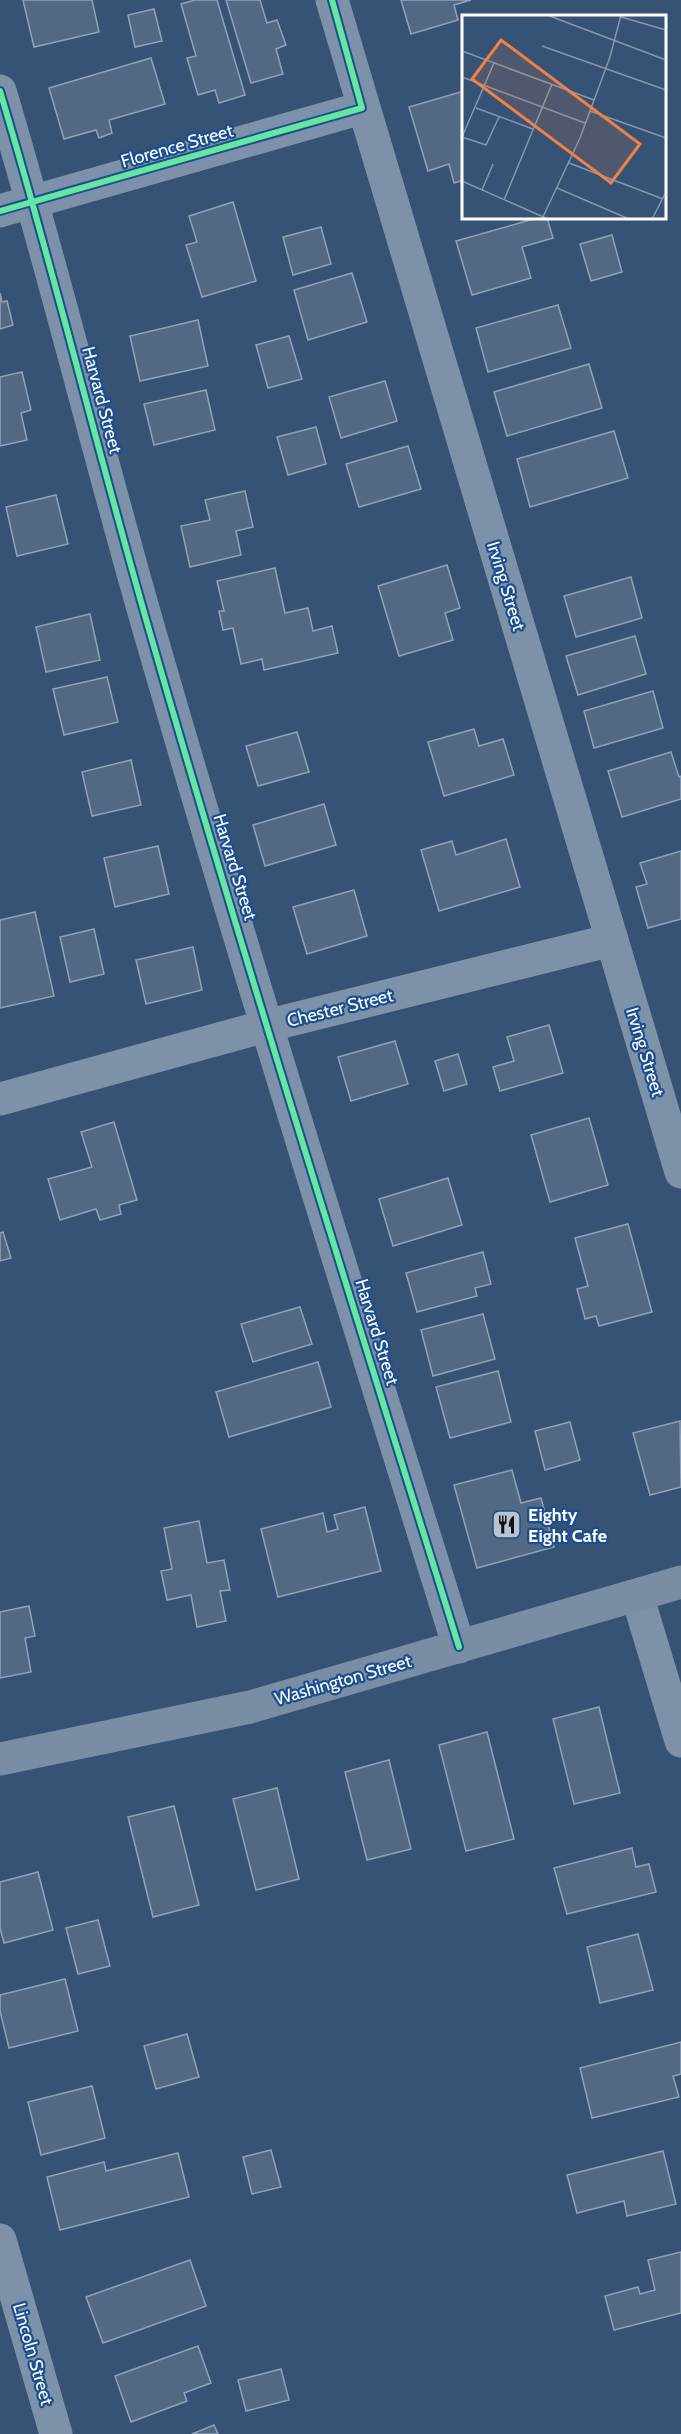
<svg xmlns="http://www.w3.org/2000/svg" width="681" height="2434" font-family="Cabin,sans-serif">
<rect width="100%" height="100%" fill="#365274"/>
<g fill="#526984" stroke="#92a2b6" stroke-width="1.5">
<polygon points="23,0 92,0 99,32 34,47"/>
<polygon points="195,0 217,0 245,95 219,103 215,90 198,95 187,58 196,56 181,4"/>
<polygon points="226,0 260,0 267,23 277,20 286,45 276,49 283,74 251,83"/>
<polygon points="401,0 471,0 454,5 458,20 411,34"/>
<polygon points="154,9 162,41 135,47 128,15"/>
<polygon points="151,58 165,104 109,120 112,133 99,138 96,130 64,139 49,88"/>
<polygon points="464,91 464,180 454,183 449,164 428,171 409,107"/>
<polygon points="233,202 256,281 202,297 186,245 197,242 189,216"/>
<polygon points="537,218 547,218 553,238 522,247 531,278 472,295 456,241"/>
<polygon points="321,227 331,264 293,275 283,237"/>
<polygon points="612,235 622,272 591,281 580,244"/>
<polygon points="352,273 367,322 308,340 294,290"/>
<polygon points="0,293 2,302 7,301 13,325 0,329"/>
<polygon points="558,305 571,348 488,372 476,328"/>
<polygon points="198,320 208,366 140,381 130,336"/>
<polygon points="289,336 302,379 268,388 256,345"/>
<polygon points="589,364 602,408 507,436 494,392"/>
<polygon points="22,372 31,410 21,413 27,440 0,446 0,377"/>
<polygon points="385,381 397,421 341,438 329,397"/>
<polygon points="206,390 215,430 154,445 144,404"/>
<polygon points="316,427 326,464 288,475 277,437"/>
<polygon points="614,431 628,478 530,507 517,459"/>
<polygon points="408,446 421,489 359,507 346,464"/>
<polygon points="245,491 253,527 236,531 241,555 190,567 181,526 210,520 205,500"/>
<polygon points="56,495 68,544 17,556 6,507"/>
<polygon points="447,565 460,608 445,613 453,640 399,656 378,586"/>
<polygon points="275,568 285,613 308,608 313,631 332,626 338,653 264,670 262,659 241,664 233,628 223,630 219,611 224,611 217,581"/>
<polygon points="631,577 642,618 576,637 564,596"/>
<polygon points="90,614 100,660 46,672 36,627"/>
<polygon points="635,636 646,674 578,695 566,656"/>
<polygon points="107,677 118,722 64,735 53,689"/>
<polygon points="653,691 663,728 594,748 584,711"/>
<polygon points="474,729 479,746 503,739 514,775 444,796 428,742"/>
<polygon points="297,732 309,772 258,786 246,746"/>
<polygon points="671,752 679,777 681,776 681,799 622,817 608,771"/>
<polygon points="131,760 141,805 92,816 82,772"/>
<polygon points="324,804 336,845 265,866 253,825"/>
<polygon points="506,839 520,887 439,911 421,850 452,841 456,855"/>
<polygon points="158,846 169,894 115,907 104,858"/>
<polygon points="681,851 681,919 648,928 636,887 647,884 640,863"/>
<polygon points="354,890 367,936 307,954 293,907"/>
<polygon points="35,912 54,996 0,1008 0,920"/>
<polygon points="94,929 104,974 70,982 60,937"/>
<polygon points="193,947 202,990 146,1004 136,960"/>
<polygon points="549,1025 563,1073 500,1091 493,1067 514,1061 507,1037"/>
<polygon points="395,1041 408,1084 351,1101 338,1057"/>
<polygon points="458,1054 467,1084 444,1091 435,1061"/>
<polygon points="589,1118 608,1185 550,1202 531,1135"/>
<polygon points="114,1122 137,1200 119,1205 121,1214 100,1220 96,1209 60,1220 48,1179 92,1167 81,1132"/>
<polygon points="448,1178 462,1225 393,1246 379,1199"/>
<polygon points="628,1224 652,1312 599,1326 596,1316 585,1319 577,1289 588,1286 575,1238"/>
<polygon points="3,1232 11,1258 0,1261 0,1233"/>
<polygon points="483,1252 491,1284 475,1288 477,1296 417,1312 406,1273"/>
<polygon points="300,1307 312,1344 253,1362 241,1324"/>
<polygon points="483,1314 495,1359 433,1376 421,1330"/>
<polygon points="318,1362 331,1407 229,1437 216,1392"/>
<polygon points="498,1371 511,1422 450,1438 436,1387"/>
<polygon points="680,1421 681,1487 650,1495 633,1433"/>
<polygon points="570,1422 580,1460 545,1470 535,1431"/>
<polygon points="512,1470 521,1503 541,1498 554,1547 477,1568 454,1485"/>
<polygon points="365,1507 381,1571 278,1597 261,1529 323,1513 327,1532 338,1529 334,1515"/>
<polygon points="199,1521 207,1563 224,1560 230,1590 220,1591 226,1621 197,1627 191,1595 167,1600 161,1571 172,1569 164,1528"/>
<polygon points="29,1606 35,1636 25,1638 31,1672 0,1678 0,1612"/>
<polygon points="599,1707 620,1793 574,1804 553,1719"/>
<polygon points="487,1732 514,1839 466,1851 439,1745"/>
<polygon points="389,1760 411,1849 367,1860 345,1772"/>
<polygon points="277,1788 299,1879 256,1890 233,1799"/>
<polygon points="174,1806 199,1905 153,1917 128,1817"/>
<polygon points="632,1848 636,1867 649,1864 656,1892 567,1914 554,1868"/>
<polygon points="38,1872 53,1930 4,1943 0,1928 0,1882"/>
<polygon points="98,1920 110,1966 78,1974 66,1928"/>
<polygon points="638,1934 653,1990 600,2003 587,1947"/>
<polygon points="65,1979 78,2031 9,2048 0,2011 0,1995"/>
<polygon points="187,2034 199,2077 156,2089 144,2046"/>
<polygon points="681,2042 681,2074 673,2076 679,2097 592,2118 580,2068"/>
<polygon points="92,2086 105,2138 41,2155 28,2102"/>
<polygon points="271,2150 281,2187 252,2194 243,2157"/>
<polygon points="663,2151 676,2204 627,2216 624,2201 577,2213 567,2175"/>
<polygon points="178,2153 189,2197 60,2230 47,2177 104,2162 106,2171"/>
<polygon points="681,2252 681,2313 614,2330 605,2296 638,2287 640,2294 655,2290 648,2260"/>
<polygon points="190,2260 206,2306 103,2343 86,2297"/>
<polygon points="198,2346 211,2383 184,2393 187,2401 131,2422 115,2376"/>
<polygon points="281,2369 289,2400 246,2411 238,2380"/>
<polygon points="214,2425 218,2434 192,2434"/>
</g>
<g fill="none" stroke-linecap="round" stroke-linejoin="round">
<g stroke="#7d92a8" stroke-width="33">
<polyline points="332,0 681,1172"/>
<path d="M0 91C54 271 98 453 150 633 248 973 354 1309 459 1647"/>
<polyline points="0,211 362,108"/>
<polyline points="0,1099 266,1026 612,940"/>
<polyline points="637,1595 681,1741"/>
<polyline points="0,2240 56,2434"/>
</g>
<polyline stroke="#798da4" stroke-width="33" points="0,1759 250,1707 681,1582"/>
<defs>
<g id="cycleway">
<path d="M0 91C54 271 98 453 150 633 248 973 354 1309 459 1647"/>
<polyline points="0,211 362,108 332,0"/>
</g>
</defs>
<use href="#cycleway" stroke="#1b4f8f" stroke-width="10"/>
<use href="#cycleway" stroke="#66e7a1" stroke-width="6"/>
</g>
<defs>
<symbol id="restaurant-square" viewBox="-11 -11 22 22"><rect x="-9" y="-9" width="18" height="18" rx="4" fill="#b9c2ce" stroke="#1b4f8f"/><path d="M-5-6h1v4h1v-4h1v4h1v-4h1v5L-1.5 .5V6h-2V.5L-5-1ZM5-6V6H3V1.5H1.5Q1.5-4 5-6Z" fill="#111"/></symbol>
</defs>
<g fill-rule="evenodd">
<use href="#restaurant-square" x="490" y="1508" width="33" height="33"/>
</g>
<g text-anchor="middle" stroke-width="4.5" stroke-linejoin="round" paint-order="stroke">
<g font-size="18" fill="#fff" stroke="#1b4f8f">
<text transform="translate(177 146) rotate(-16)" y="6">Florence Street</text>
<text transform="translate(102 400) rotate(75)" y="6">Harvard Street</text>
<text transform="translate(506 586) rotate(73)" y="6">Irving Street</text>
<text transform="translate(235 867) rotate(73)" y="6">Harvard Street</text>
<text transform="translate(340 1008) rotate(-14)" y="6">Chester Street</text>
<text transform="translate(645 1052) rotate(73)" y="6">Irving Street</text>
<text transform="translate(377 1332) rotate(73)" y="6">Harvard Street</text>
<text transform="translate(343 1680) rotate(-16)" y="6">Washington Street</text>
<text transform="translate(33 2354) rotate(74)" y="6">Lincoln Street</text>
</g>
<g font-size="18" font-weight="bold" fill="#fff" stroke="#1b4f8f" text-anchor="start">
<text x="528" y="1521">Eighty<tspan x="528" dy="21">Eight Cafe</tspan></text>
</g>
</g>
<g transform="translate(462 15)">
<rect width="204" height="204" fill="#365274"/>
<path fill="none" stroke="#8697ac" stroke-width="1.5" d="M85 0 204 45M159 2 204 15M80 31 204 75M0 36 132 85M0 62 123 108M14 93 71 114M128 96 204 123M0 122 32 48M0 122 24 130 37 102M107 148 201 184M0 166 86 204M95 173 167 204M20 175 31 149M42 185 90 69M80 204 118 123 148 42 159 0M190 204 204 177"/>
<path fill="#ee8249" fill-opacity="0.15" stroke="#ee8249" stroke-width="3" d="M39 25 178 129 149 168 10 64Z"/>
<rect width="204" height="204" fill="none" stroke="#fff" stroke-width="3"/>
</g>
</svg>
